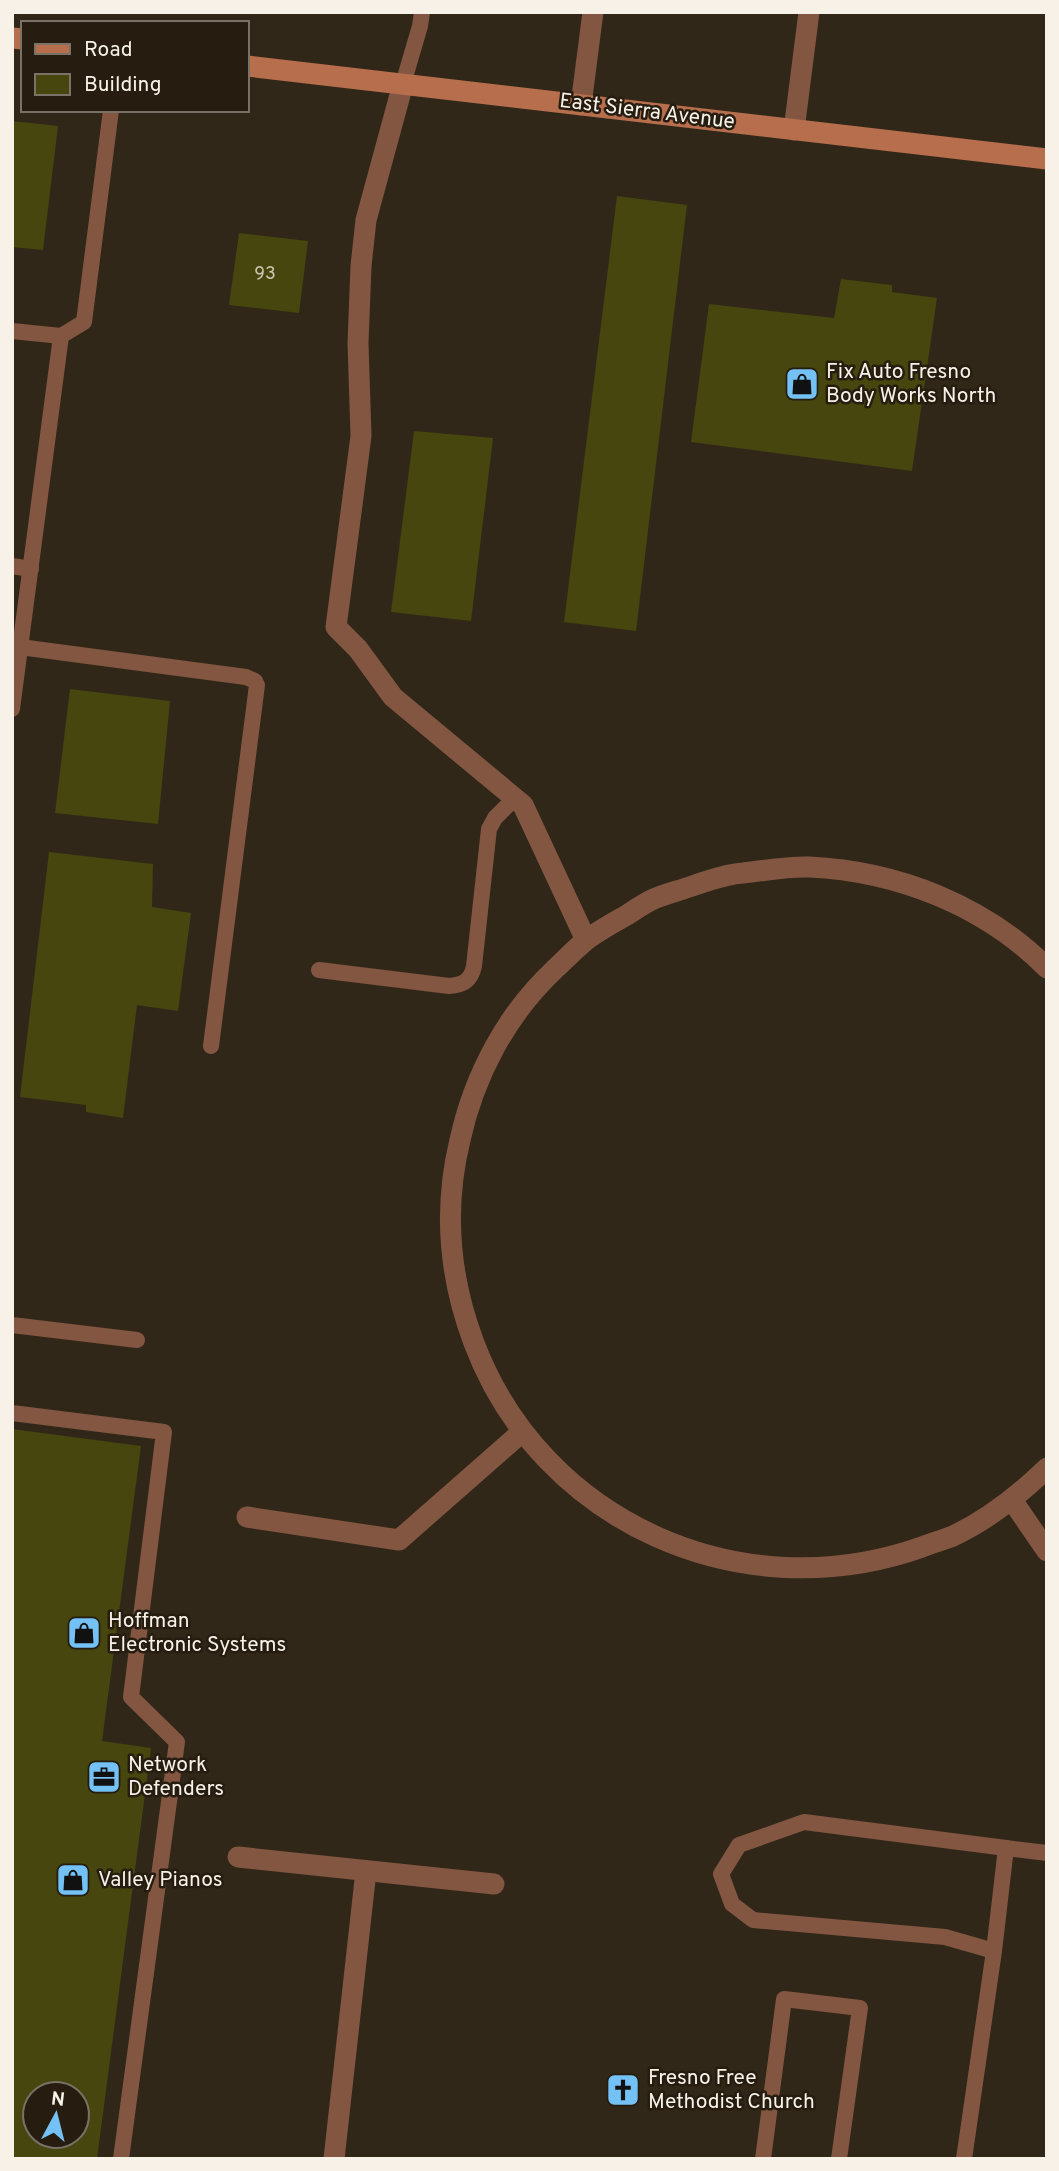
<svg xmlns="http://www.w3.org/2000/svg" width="1059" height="2171" font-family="Overpass,sans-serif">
  <rect width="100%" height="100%" fill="#302719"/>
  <g fill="#46460e" fill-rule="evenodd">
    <polygon points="12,121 58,126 43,250 12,247"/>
    <polygon points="617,196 687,205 636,631 564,622"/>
    <polygon points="239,233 308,241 299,313 229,305"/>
    <polygon points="841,279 892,285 892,292 937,298 912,471 691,442 709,304 834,318"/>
    <polygon points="414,431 493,438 471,621 391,612"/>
    <polygon points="70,689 170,701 158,824 55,813"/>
    <polygon points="49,852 153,864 152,907 191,913 178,1011 137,1005 123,1118 86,1112 86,1105 20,1097"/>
    <path d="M 12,1429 L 141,1446 L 102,1741 L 151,1748 L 97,2159 L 12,2158 ZM 35,2094 L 77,2094 L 77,2136 L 35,2136 Z"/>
  </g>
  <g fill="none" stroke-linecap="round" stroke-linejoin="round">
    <g stroke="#835641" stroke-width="16">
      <polyline points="403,84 420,26 422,12"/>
      <polyline points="12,331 61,336 84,322 111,110"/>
      <polyline points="12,566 31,569"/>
      <polyline points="20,647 246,677 255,681 257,685 211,1046"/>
      <polyline points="12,709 61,336"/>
      <path d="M 319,970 L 449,986 C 463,985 471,981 474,966 L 489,829 L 495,818 L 515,798"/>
      <polyline points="12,1325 137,1340"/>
      <polyline points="12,1413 164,1432 131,1697 177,1742 121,2159"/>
      <polyline points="994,1951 945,1937 753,1920 732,1904 721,1874 739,1845 804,1822 1006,1848"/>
      <polyline points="763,2159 784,1999 860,2008 839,2159"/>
      <polyline points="964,2159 994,1951 1006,1848 1047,1853"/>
    </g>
    <g stroke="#835641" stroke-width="21">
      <polyline points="403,84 366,220 361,266 358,343 361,436 336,627 358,649 393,697 523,805 586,940"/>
      <polyline points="581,105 593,12"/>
      <polyline points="794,130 809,12"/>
      <path d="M 1047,968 C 984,905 897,871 809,867 C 787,866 764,871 743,873 C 726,874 711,880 695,885 C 682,890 668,893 656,898 C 646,902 636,909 627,915 C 613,923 598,931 585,941 C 574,950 565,960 555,969 C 506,1015 474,1076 460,1140 C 443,1210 449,1277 474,1343 C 542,1523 742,1611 922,1547 C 932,1543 943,1540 953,1536 C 989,1519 1019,1495 1047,1468"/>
      <polyline points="1012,1500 1047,1551"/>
      <polyline points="247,1517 399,1540 522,1432"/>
      <polyline points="238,1857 494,1884"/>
      <polyline points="334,2159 366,1871"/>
    </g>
    <g stroke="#b66e4c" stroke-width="21">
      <polyline points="12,38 23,39"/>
      <polyline points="247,66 1047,159"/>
    </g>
  </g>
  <defs>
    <symbol id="shop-square" viewBox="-11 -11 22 22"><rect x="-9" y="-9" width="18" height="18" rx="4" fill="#73c1f5" stroke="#261d10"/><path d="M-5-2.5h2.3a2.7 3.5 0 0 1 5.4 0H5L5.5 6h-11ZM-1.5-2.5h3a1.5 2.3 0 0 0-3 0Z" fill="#111"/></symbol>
    <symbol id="office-square" viewBox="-11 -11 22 22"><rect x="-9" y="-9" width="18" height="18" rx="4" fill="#73c1f5" stroke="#261d10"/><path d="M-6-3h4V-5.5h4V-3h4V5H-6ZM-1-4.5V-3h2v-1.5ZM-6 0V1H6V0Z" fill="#111"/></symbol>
    <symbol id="church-square" viewBox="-11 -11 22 22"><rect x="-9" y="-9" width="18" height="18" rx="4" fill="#73c1f5" stroke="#261d10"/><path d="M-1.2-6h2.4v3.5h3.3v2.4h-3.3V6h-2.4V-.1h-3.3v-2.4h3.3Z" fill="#111"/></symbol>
  </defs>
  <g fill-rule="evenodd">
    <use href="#shop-square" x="783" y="365" width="38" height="38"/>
    <use href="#shop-square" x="65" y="1614" width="38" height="38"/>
    <use href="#office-square" x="85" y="1758" width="38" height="38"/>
    <use href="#shop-square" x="54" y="1861" width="38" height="38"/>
    <use href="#church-square" x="604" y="2071" width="38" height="38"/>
  </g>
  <g text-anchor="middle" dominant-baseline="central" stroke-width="5" stroke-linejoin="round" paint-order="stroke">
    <g font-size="18" fill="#cbc6b2">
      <text x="265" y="274">93</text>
    </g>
    <g font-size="21" fill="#f7f1e8" stroke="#261d10">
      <text transform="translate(647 112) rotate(7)">East Sierra Avenue</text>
    </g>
    <g font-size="21" fill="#f7f1e8" stroke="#261d10" text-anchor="start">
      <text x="826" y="372">Fix Auto Fresno<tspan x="826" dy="24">Body Works North</tspan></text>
      <text x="108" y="1621">Hoffman<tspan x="108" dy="24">Electronic Systems</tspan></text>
      <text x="128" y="1765">Network<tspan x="128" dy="24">Defenders</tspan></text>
      <text x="98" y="1880">Valley Pianos</text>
      <text x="648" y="2078">Fresno Free<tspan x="648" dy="24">Methodist Church</tspan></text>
    </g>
  </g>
  <rect width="1059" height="2171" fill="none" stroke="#f7f1e8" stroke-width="28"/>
  <rect x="21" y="21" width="228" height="91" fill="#261d10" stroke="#7a7266" stroke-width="2"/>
  <rect x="35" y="44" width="35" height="10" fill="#b66e4c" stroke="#7a7266" stroke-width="2"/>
  <text x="84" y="56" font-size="21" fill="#f7f1e8">Road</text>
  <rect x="35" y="74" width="35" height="21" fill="#46460e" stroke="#7a7266" stroke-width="2"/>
  <text x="84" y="91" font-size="21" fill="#f7f1e8">Building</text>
  <g transform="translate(56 2115) rotate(7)"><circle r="33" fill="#261d10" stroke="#7a7266" stroke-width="2"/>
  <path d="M0-5L12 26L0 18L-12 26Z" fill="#73c1f5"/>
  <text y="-10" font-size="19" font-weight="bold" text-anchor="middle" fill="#f7f1e8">N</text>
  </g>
</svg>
